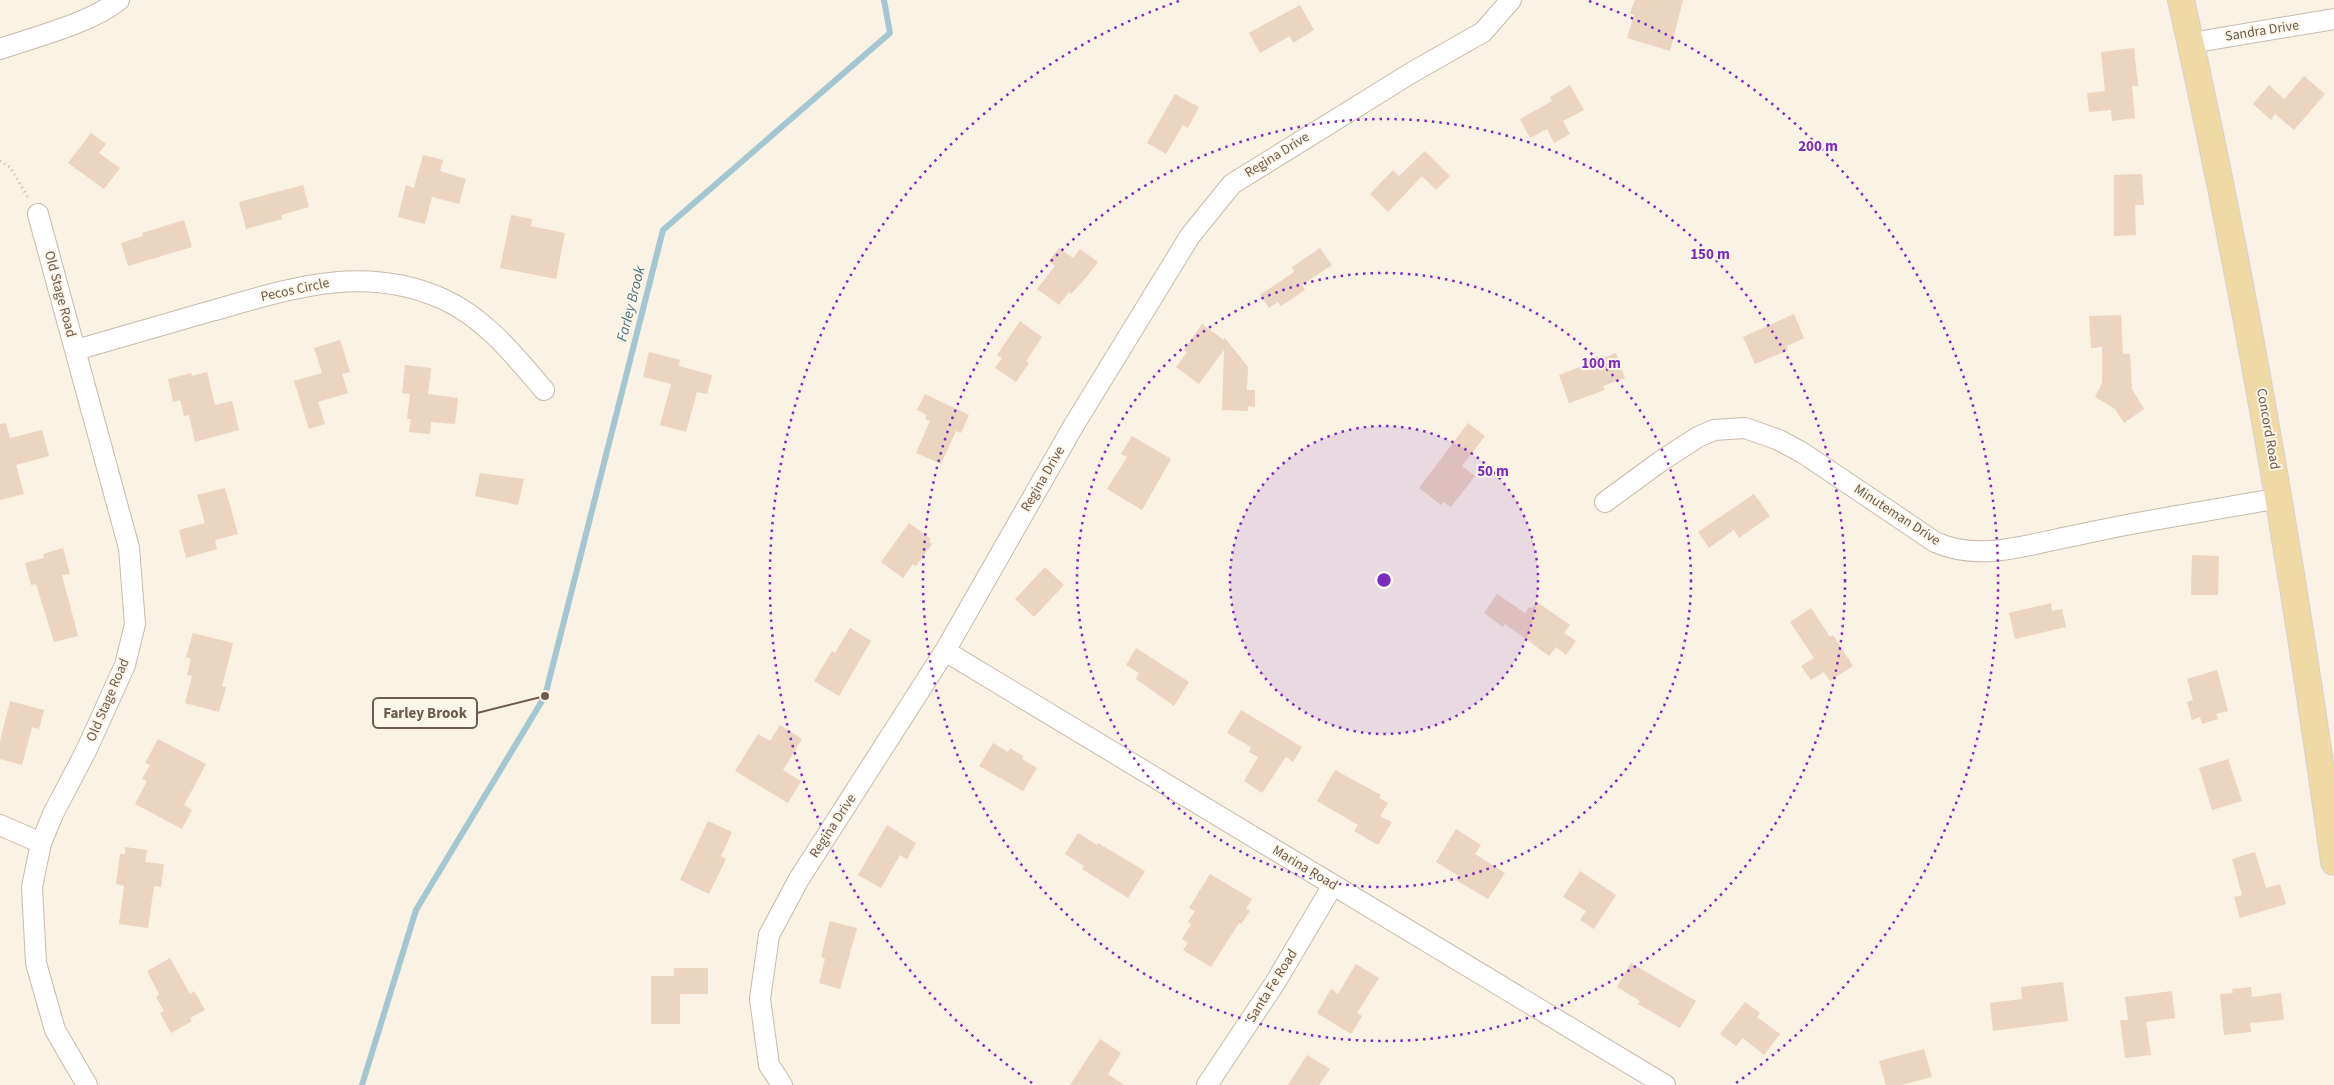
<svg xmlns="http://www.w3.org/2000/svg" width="2334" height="1085" font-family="'Source Sans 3',sans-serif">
  <rect width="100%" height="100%" fill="#f9f2e5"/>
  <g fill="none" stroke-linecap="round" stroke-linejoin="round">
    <polyline stroke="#a4c6d0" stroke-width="6" points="362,1085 416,910 545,696 663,230 890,33 884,0"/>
  </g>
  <g fill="#ebd4c0">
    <polygon points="1635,0 1683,0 1670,51 1627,38 1634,15 1630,13"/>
    <polygon points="1300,5 1314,30 1293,43 1290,36 1260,53 1249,33"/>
    <polygon points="2134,48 2138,86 2132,86 2135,118 2112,121 2111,110 2089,112 2087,93 2105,91 2101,52"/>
    <polygon points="2304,76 2325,94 2294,130 2275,114 2271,120 2253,104 2269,85 2284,99"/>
    <polygon points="1570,85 1584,110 1563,121 1570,134 1554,143 1547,129 1530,138 1520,119 1552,101 1550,97"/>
    <polygon points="1175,94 1199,107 1188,128 1183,125 1166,154 1147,143"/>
    <polygon points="91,133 106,144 99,153 120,168 104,189 68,163"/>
    <polygon points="1425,151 1450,176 1436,190 1422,176 1388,212 1370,194 1393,170 1399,176"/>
    <polygon points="423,155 443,160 440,171 466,179 459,204 432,197 425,224 398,217 406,185 414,188"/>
    <polygon points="2142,174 2144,205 2135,205 2136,235 2114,236 2114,175"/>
    <polygon points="303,185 309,207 281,215 282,219 246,229 239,202"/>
    <polygon points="511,215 532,219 531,226 565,233 556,279 500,268"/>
    <polygon points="184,220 192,247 128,266 121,243 143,236 142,233"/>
    <polygon points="1059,248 1073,258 1080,249 1098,262 1084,280 1071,294 1069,292 1059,305 1037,289 1055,266 1049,261"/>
    <polygon points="1320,248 1332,265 1302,285 1305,290 1281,306 1278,302 1269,308 1260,295 1294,272 1292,267"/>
    <polygon points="1794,314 1804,338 1787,346 1788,350 1755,364 1743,337"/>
    <polygon points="2121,315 2123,354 2130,354 2132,389 2144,409 2124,423 2115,409 2095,397 2102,383 2102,347 2091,348 2089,316"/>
    <polygon points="1020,321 1042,337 1026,361 1029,363 1016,382 995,368 1002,358 997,355"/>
    <polygon points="1202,324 1224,340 1224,337 1248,367 1247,390 1255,390 1255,407 1248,406 1248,411 1222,410 1224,350 1199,384 1176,367 1187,352 1184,350"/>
    <polygon points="340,340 350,372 342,374 348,393 318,402 325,424 309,429 294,381 322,373 314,348"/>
    <polygon points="649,352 680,360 679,366 712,375 707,394 697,392 686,432 660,425 671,384 643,377"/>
    <polygon points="1616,353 1625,378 1603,386 1605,390 1569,403 1559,375"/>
    <polygon points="405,365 431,368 428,394 458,398 455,424 431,422 430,434 409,432 411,419 407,419 410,394 402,393"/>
    <polygon points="207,372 215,405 232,401 239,430 195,442 189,415 184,416 180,400 173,402 168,379 191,373 192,376"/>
    <polygon points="925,394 969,415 961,433 956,431 941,464 916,453 930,421 925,419 927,415 917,410"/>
    <polygon points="6,423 10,438 42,430 49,456 16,465 24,494 0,500 0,424"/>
    <polygon points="1468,423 1485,436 1462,466 1475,476 1451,507 1444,502 1441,505 1419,488"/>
    <polygon points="1132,436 1171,459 1142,510 1107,489 1127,457 1121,454"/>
    <polygon points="480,473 524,479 518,505 475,496"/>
    <polygon points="225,488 238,534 215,540 217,549 186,558 179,530 205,523 197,495"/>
    <polygon points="1754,494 1770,516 1739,538 1734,530 1709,548 1698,532"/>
    <polygon points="909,523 931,539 929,541 932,544 916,566 913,564 903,578 881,562"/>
    <polygon points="63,548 70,574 62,575 78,636 54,642 36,584 31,585 25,563 44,558 43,554"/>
    <polygon points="2192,555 2219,556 2218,595 2191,595"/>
    <polygon points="1045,567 1064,585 1034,617 1015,599"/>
    <polygon points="1497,594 1525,613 1529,607 1532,608 1537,602 1570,625 1564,633 1576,641 1566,655 1556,647 1549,656 1505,624 1503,627 1484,613"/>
    <polygon points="2051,603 2052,611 2062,609 2066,627 2015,639 2009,613"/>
    <polygon points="1811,608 1830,637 1833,635 1853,666 1830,681 1824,672 1811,680 1801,666 1814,658 1790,622"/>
    <polygon points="850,628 871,641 839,696 814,681 832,651 835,653"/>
    <polygon points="193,633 233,643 222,686 226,687 219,712 185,703 192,676 187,675 191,659 186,657"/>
    <polygon points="1136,648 1189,682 1174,706 1136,679 1139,673 1126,665"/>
    <polygon points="2217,670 2228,711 2216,714 2218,719 2202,724 2200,717 2192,720 2187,702 2193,700 2187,679"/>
    <polygon points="10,701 44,710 39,729 32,727 22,765 0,759 0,741"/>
    <polygon points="1241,710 1302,747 1293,762 1286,757 1262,793 1244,781 1258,757 1249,752 1251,747 1227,733"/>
    <polygon points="780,725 802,739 783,770 801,781 788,803 735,771 758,734 770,741"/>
    <polygon points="158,739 206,764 184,805 192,810 182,829 135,804 147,781 142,779 150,765 145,763"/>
    <polygon points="993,743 1008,752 1010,748 1023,756 1022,759 1037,768 1023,791 979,766"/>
    <polygon points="2228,759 2242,801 2212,810 2199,768"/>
    <polygon points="1335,770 1381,795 1379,798 1388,803 1380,816 1392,822 1378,845 1354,831 1358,825 1317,801"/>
    <polygon points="708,821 732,832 721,856 726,859 709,894 680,880"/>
    <polygon points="887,825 916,843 907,859 900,855 881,888 858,875"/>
    <polygon points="1456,829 1481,845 1475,854 1505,873 1488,899 1456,880 1459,876 1436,862"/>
    <polygon points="1078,833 1097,845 1098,843 1145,871 1128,898 1082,869 1084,866 1065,854"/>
    <polygon points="125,847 147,850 145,862 164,864 161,887 154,886 148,928 119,924 124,886 116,884 120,854 125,854"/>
    <polygon points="2255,852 2266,888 2280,884 2286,904 2240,918 2234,897 2242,895 2232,859"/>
    <polygon points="1580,871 1616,895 1594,929 1580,920 1586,911 1563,897"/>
    <polygon points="1210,874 1252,899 1246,909 1250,911 1241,924 1239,923 1211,967 1183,950 1188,943 1182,939 1191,924 1188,922 1195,911 1189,908"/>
    <polygon points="830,921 857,928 840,989 819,983 825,959 821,957"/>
    <polygon points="170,958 190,994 194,991 205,1010 190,1018 192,1021 171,1033 160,1013 164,1011 156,997 159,994 147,971"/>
    <polygon points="1631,963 1696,1001 1680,1028 1638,1004 1640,1001 1617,987"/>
    <polygon points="1356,964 1379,978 1357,1013 1362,1016 1351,1034 1317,1013 1331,989 1338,994"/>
    <polygon points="674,968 708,968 708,994 680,994 680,1024 651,1024 651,976 674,976"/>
    <polygon points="2063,982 2068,1021 1993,1031 1990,1003 2022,999 2021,987"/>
    <polygon points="2251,987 2252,997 2281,993 2284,1020 2250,1023 2251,1032 2224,1035 2220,994 2233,993 2232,989"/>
    <polygon points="2172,991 2175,1018 2146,1022 2151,1055 2125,1058 2120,1020 2128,1020 2125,997"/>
    <polygon points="1745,1002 1760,1013 1757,1017 1780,1034 1764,1055 1743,1038 1736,1046 1720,1034"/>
    <polygon points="1100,1039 1121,1053 1108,1074 1124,1085 1070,1085"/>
    <polygon points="1924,1049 1932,1077 1901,1085 1886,1085 1879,1061"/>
    <polygon points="1307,1055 1330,1069 1319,1085 1288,1085"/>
  </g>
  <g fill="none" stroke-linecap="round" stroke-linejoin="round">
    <defs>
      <g id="minor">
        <polyline points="2191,43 2334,19"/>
        <path d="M 0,49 C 35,37 91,23 119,0"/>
        <polyline points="38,214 129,548 135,624 125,665 86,751 53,814 41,843 32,887 36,963 55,1030 87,1085"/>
        <path d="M 76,350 C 121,337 166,324 211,311 C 290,289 363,263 443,299 C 485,318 515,356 544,390"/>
        <path d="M 1605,502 L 1661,461 L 1698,437 L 1714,430 L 1745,428 L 1779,440 L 1803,453 L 1935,542 C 1975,560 2017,548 2058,539 C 2088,533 2118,526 2148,521 C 2192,513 2236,506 2280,498"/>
        <polyline points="945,651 1665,1085"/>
        <polyline points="0,825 41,843"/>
        <polyline points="782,1085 769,1065 760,999 769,935 799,879 945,651 1074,425 1190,236 1232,184 1411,73 1483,32 1511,0"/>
        <polyline points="1207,1085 1275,983 1333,885"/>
      </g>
      <path id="major" d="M 2181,0 C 2245,285 2294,572 2334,862"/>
    </defs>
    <use href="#minor" stroke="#c8bbac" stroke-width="22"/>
    <use href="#major" stroke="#d6d1cd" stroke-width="28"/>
    <polyline stroke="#cfb7a3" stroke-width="3" stroke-dasharray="1 4" stroke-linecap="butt" points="0,161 10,167 29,199"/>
    <use href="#minor" stroke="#fff" stroke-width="20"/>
    <use href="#major" stroke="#efd9a5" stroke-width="26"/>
  </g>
  <circle cx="1384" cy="580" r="154" fill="#7b2cbf" fill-opacity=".12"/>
  <g fill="none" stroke="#7b2cbf" stroke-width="2.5" stroke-dasharray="2.5 5">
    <circle cx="1384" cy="580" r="154"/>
    <circle cx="1384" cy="580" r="307"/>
    <circle cx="1384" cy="580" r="461"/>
    <path d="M1032 1083A614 614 0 0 1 1179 1M1589 1A614 614 0 0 1 1736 1083"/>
  </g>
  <g text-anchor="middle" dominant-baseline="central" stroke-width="4" stroke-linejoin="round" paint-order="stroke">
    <g font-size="14" fill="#6e5b4d" stroke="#fcf6ea">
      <text transform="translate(2262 31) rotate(-9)">Sandra Drive</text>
      <text transform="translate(1277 155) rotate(-32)">Regina Drive</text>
      <text transform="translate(295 290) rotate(-12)">Pecos Circle</text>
      <text transform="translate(60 294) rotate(75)">Old Stage Road</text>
      <text transform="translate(2268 429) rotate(80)">Concord Road</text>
      <text transform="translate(1043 479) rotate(-60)">Regina Drive</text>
      <text transform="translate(1897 515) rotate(33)">Minuteman Drive</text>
      <text transform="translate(108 700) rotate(-67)">Old Stage Road</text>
      <text transform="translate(833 826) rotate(-57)">Regina Drive</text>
      <text transform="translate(1305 868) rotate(31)">Marina Road</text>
      <text transform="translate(1272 986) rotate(-58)">Santa Fe Road</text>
    </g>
    <g font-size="15" font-style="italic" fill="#4b737f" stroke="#fcf6ea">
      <text transform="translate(631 304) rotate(-76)">Farley Brook</text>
    </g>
  </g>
  <circle cx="1384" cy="580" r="8" fill="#7b2cbf" stroke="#fcf6ea" stroke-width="2.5"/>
  <g font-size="15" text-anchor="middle" font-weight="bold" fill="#7b2cbf" stroke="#fcf6ea" stroke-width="4" stroke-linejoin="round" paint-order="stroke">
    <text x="1818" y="151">200 m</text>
    <text x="1710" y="259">150 m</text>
    <text x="1601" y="368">100 m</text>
    <text x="1493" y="476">50 m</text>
  </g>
  <path fill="none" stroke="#6e5b4d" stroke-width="2" d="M545 696L477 713"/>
  <circle fill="#6e5b4d" stroke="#fcf6ea" stroke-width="2" cx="545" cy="696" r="5"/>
  <rect fill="#fcf6ea" stroke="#6e5b4d" stroke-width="2" x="373" y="698" width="104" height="30" rx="5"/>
  <g font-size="15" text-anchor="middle" font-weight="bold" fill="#6e5b4d">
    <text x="425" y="718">Farley Brook</text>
  </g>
</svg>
